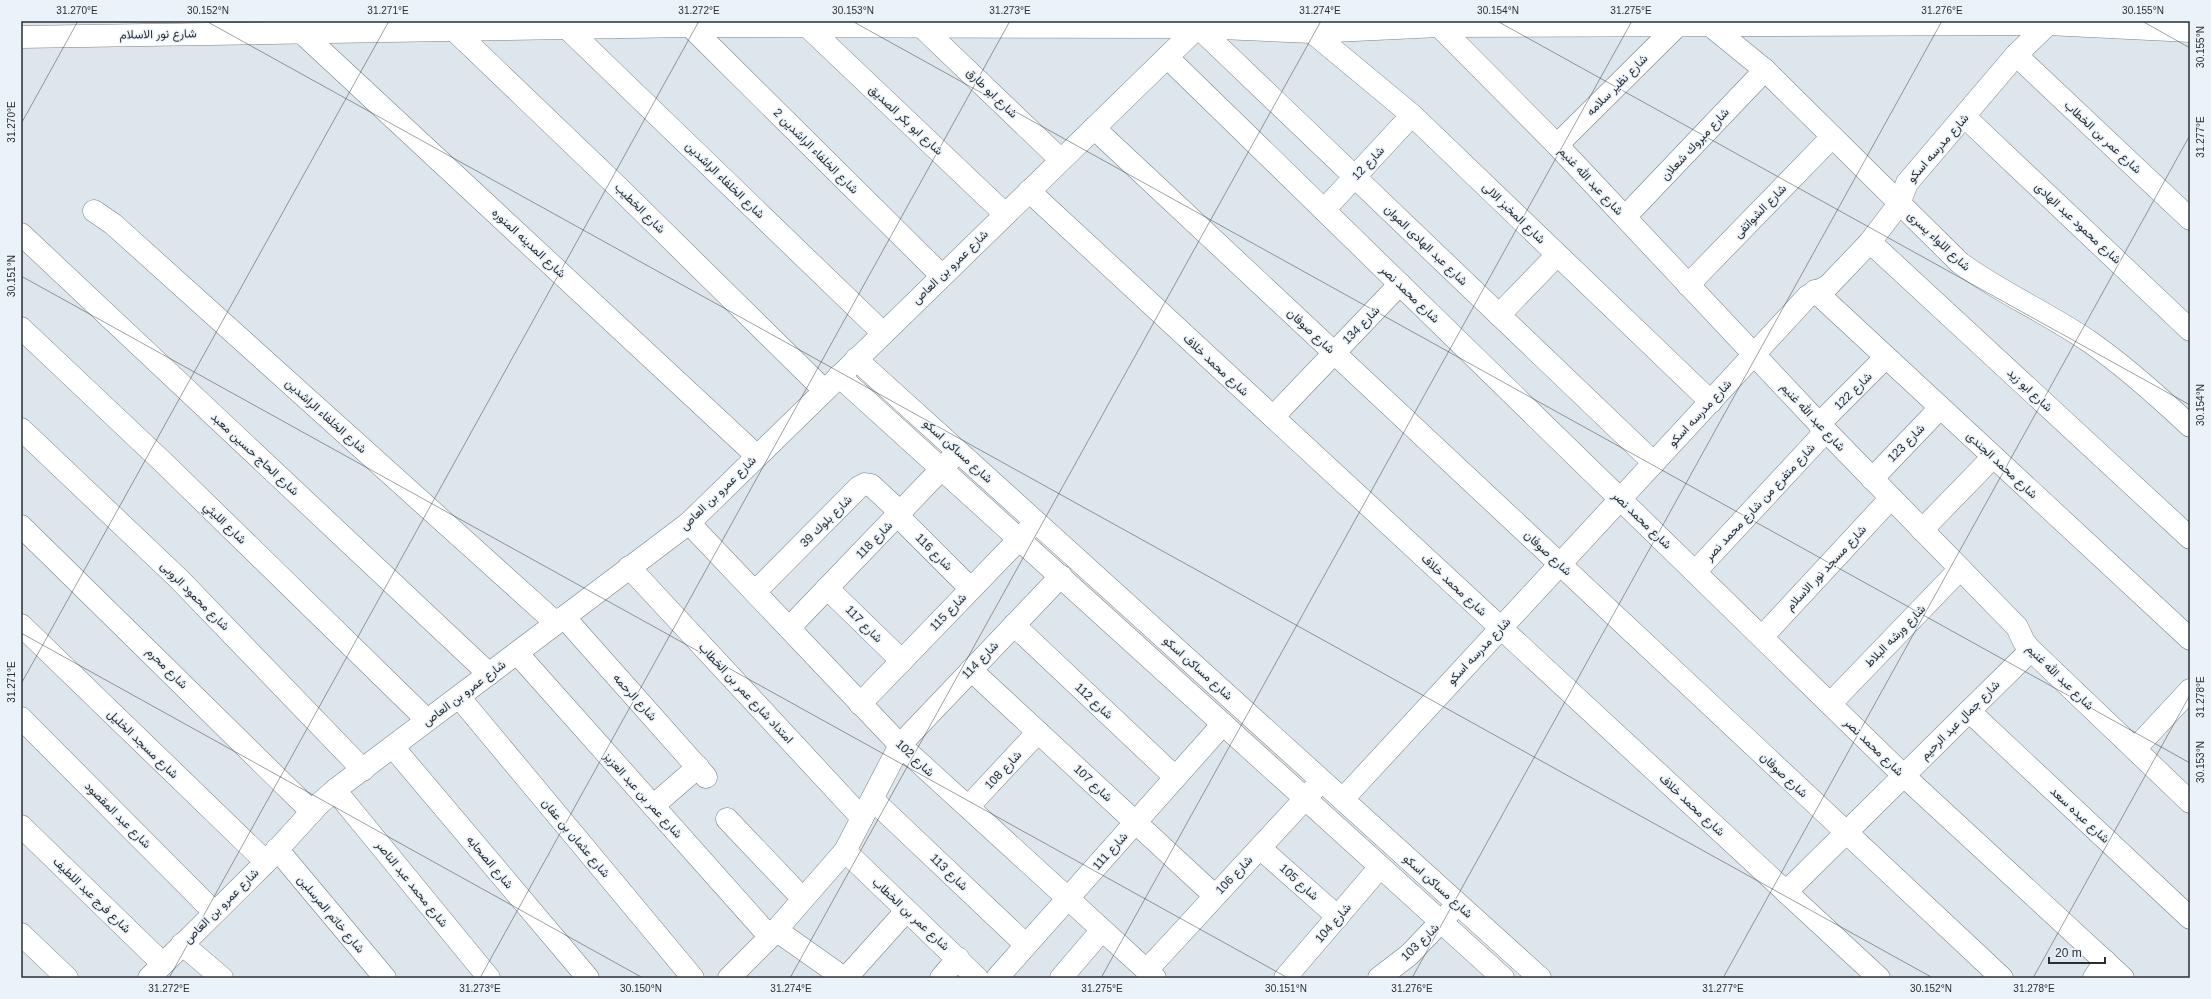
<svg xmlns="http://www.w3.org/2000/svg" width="2211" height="999" font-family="Helvetica,Vazirmatn,sans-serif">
  <rect width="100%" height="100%" fill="#dde5ed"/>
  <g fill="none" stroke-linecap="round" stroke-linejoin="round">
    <defs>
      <g id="minor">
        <polyline points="690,26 942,276"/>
        <polyline points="807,26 1005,214"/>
        <polyline points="1439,26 1557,145 1826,431 2017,627 2024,642 2031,650 2190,802"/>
        <path d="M 1711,26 L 1765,70 L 1960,263 C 2001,293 2048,313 2090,342 C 2126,367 2158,396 2190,426"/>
        <polyline points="922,27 1061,160"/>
        <polyline points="1198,27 1654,463"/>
        <polyline points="567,28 883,333"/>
        <polyline points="453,29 619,188 824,390"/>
        <polyline points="300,31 757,456"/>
        <polyline points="1312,32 1412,115 1711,402"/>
        <polyline points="21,37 690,26 1198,27 1312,32 1439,26 2048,24 2190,31"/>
        <polyline points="2016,55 2190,219"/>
        <polyline points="1167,57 1904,776 2123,978"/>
        <polyline points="1965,117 2190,330"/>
        <polyline points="1094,128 2002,978"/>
        <polyline points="1557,145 1677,26"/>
        <polyline points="1029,191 1879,978"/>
        <polyline points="1324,210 1412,115"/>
        <polyline points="94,211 113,224 556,623"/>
        <polyline points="1625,217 1765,70"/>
        <polyline points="21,234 489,674"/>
        <polyline points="1870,242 2190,538"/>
        <polyline points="1688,285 1832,137"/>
        <polyline points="1815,291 2190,639"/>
        <polyline points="1499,315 1557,255"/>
        <polyline points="21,328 166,465 427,720"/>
        <polyline points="856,359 1540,978"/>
        <polyline points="839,376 1503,978"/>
        <polyline points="1273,417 1400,284"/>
        <polyline points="1819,424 1886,357"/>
        <polyline points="21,429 179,579 363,770"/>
        <polyline points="1872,479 1940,408"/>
        <polyline points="897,515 971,589"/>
        <polyline points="689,523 900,745 1155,978"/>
        <polyline points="21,526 312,812"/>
        <polyline points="1922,530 1993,457"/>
        <polyline points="629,567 862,818"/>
        <polyline points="1695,572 1826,431"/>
        <polyline points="827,588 902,661"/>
        <polyline points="755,592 859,487 865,484 871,485 900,512"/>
        <polyline points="564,617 706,777"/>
        <polyline points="21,625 266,862"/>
        <polyline points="1014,625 1175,777"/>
        <polyline points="789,628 951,459"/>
        <polyline points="1762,637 1891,498"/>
        <polyline points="517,653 770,937"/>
        <polyline points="971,670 1215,896"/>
        <polyline points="459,697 693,978"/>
        <polyline points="860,704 1029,529"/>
        <polyline points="1830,704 1960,569"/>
        <polyline points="1969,711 2190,918"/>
        <polyline points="21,718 214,912"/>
        <polyline points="393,747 588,978"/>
        <polyline points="2135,749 2190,690"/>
        <polyline points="335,790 489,978"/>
        <polyline points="872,799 1026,945"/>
        <polyline points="1343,799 1808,296 1828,286 1870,242 1899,204 1907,183 2016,55 2048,24"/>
        <polyline points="653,806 698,767"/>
        <polyline points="968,807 1038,732"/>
        <polyline points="727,819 803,899"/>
        <polyline points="21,826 163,964"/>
        <polyline points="1260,848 1338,917"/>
        <polyline points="277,849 385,978"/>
        <polyline points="845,851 977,978"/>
        <polyline points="1786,892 2031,650"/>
        <polyline points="776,930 844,978"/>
        <polyline points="21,934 67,978"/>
        <polyline points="182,944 222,978"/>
        <polyline points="1147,970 1314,789"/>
        <polyline points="149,978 266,862 318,805 335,790 689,523 1203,22"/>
        <polyline points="729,978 770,937 845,851 900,745 1061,576"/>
        <polyline points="846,978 906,911"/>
        <polyline points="941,978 958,958"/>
        <polyline points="997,978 1223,724"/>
        <polyline points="1061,978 1102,930"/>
        <polyline points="1285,978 1380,867"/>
        <polyline points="1379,978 1409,955 1451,911"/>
        <polyline points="2094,978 2105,961"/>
      </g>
    </defs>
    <use href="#minor" stroke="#7a8289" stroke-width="23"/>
    <use href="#minor" stroke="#fff" stroke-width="22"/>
  </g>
  <path fill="none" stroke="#2b2e31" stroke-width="1" stroke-opacity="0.45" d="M 206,21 L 1933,978M 852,21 L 2190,763M 1497,21 L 2190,405M 2142,21 L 2190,48M 21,124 L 78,21M 21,276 L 1288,978M 21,633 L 643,978M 21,684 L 389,21M 169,978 L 699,21M 480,978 L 1010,21M 790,978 L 1321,21M 1101,978 L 1632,21M 1412,978 L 1942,21M 1723,978 L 2190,135M 2033,978 L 2190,695"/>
  <g text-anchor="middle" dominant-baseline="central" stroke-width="3" stroke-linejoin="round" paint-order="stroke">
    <g font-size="12" fill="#2b2e31" stroke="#eaf2fa">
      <text transform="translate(158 34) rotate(-1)">شارع نور الاسلام</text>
      <text transform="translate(1617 85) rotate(-45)">شارع نظير سلامه</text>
      <text transform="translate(992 93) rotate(44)">شارع ابو طارق</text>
      <text transform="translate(906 120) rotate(43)">شارع ابو بكر الصديق</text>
      <text transform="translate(2103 137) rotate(43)">شارع عمر بن الخطاب</text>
      <text transform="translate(1695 144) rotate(-47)">شارع مبروك شعلان</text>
      <text transform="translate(1938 148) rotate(-49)">شارع مدرسه اسكو</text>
      <text transform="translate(816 151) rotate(45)">شارع الخلفاء الراشدين 2</text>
      <text transform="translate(1368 163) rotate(-47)">شارع 12</text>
      <text transform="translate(725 180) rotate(44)">شارع الخلفاء الراشدين</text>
      <text transform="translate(1591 181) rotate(47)">شارع عبد الله غنيم</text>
      <text transform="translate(640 208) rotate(45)">شارع الخطيب</text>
      <text transform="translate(1760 211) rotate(-46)">شارع الشواتفى</text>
      <text transform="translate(1514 213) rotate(44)">شارع المخبز الالى</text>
      <text transform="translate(2078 223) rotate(43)">شارع محمود عبد الهادى</text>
      <text transform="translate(1939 241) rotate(43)">شارع اللواء يسرى</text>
      <text transform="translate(529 243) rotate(43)">شارع المدينه المنوره</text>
      <text transform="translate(1426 245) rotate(44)">شارع عبد الهادى الموان</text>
      <text transform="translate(950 267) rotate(-44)">شارع عمرو بن العاص</text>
      <text transform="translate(1410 294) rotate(44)">شارع محمد نصر</text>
      <text transform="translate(1361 325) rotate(-46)">شارع 134</text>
      <text transform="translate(1311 331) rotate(43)">شارع صوفان</text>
      <text transform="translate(1216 365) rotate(43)">شارع محمد خلاف</text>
      <text transform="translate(2030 390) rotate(43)">شارع ابو زيد</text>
      <text transform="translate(1853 391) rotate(-45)">شارع 122</text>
      <text transform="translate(1700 413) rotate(-47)">شارع مدرسه اسكو</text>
      <text transform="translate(326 416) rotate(42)">شارع الخلفاء الراشدين</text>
      <text transform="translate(1813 417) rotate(47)">شارع عبد الله غنيم</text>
      <text transform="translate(1906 443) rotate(-46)">شارع 123</text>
      <text transform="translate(958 451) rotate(42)">شارع مساكن اسكو</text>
      <text transform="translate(255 454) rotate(43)">شارع الحاج حسين معبد</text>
      <text transform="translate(2002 465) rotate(43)">شارع محمد الجندى</text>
      <text transform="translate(718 493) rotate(-44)">شارع عمرو بن العاص</text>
      <text transform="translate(1760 502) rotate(-47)">شارع متفرع من شارع محمد نصر</text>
      <text transform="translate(1642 520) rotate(44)">شارع محمد نصر</text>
      <text transform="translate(826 521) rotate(-45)">شارع بلوك 39</text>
      <text transform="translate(225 523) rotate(44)">شارع الليثي</text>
      <text transform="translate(874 540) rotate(-46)">شارع 118</text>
      <text transform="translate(934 552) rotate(45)">شارع 116</text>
      <text transform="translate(1548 553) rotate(43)">شارع صوفان</text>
      <text transform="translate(1826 568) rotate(-47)">شارع مسجد نور الاسلام</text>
      <text transform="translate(1454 585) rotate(43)">شارع محمد خلاف</text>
      <text transform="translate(195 596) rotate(45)">شارع محمود الروبى</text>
      <text transform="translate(948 612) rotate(-46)">شارع 115</text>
      <text transform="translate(864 624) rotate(45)">شارع 117</text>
      <text transform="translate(1895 636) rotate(-46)">شارع ورشه البلاط</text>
      <text transform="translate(1479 651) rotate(-47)">شارع مدرسه اسكو</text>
      <text transform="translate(980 660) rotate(-46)">شارع 114</text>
      <text transform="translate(167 668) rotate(45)">شارع محرم</text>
      <text transform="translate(1198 668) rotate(42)">شارع مساكن اسكو</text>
      <text transform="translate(2060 677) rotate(44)">شارع عبد الله غنيم</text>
      <text transform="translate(464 693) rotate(-37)">شارع عمرو بن العاص</text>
      <text transform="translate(746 693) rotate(47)">امتداد شارع عمر بن الخطاب</text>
      <text transform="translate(635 697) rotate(48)">شارع الرحمه</text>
      <text transform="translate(1094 701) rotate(43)">شارع 112</text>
      <text transform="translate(1960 720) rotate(-45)">شارع جمال عبد الرحيم</text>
      <text transform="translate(143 744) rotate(44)">شارع مسجد الخليل</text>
      <text transform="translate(1874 747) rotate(44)">شارع محمد نصر</text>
      <text transform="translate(915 758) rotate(43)">شارع 102</text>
      <text transform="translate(1003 770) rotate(-47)">شارع 108</text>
      <text transform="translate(1784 775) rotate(43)">شارع صوفان</text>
      <text transform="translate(1093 783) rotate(43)">شارع 107</text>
      <text transform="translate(643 795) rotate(48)">شارع عمر بن عبد العزيز</text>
      <text transform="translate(1692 805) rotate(43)">شارع محمد خلاف</text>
      <text transform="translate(118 815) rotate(45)">شارع عبد المقصود</text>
      <text transform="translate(2080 815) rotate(43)">شارع عبده سعد</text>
      <text transform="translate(576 838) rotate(50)">شارع عثمان بن عفان</text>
      <text transform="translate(1110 851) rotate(-48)">شارع 111</text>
      <text transform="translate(490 862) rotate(50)">شارع الصحابه</text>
      <text transform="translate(949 872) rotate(44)">شارع 113</text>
      <text transform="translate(1234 875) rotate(-47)">شارع 106</text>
      <text transform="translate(1299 882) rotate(42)">شارع 105</text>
      <text transform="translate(412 884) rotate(51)">شارع محمد عبد الناصر</text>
      <text transform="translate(1438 886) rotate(42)">شارع مساكن اسكو</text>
      <text transform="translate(92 895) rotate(44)">شارع فرج عبد اللطيف</text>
      <text transform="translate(221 906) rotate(-45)">شارع عمرو بن العاص</text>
      <text transform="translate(331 914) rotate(50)">شارع خاتم المرسلين</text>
      <text transform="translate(911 914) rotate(43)">شارع عمر بن الخطاب</text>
      <text transform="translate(1333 923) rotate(-49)">شارع 104</text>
      <text transform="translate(1420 942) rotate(-44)">شارع 103</text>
    </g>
  </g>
  <rect width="2211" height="999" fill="none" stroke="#eaf2fa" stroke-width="44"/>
  <path d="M2049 957v6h56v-6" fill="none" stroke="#2b2e31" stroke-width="2"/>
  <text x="2055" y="957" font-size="12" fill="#2b2e31" stroke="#eaf2fa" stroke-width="3" paint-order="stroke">20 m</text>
  <rect x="22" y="22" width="2167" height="955" fill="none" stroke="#2b2e31" stroke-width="1.5"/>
  <g font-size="10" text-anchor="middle" fill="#2b2e31">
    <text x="77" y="14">31.270°E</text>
    <text x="208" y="14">30.152°N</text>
    <text x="388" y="14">31.271°E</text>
    <text x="699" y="14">31.272°E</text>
    <text x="853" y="14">30.153°N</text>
    <text x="1010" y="14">31.273°E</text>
    <text x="1320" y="14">31.274°E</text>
    <text x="1498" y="14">30.154°N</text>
    <text x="1631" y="14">31.275°E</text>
    <text x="1942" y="14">31.276°E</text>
    <text x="2143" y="14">30.155°N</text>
    <text transform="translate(2200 47) rotate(-90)" y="4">30.155°N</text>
    <text transform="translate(11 122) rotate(-90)" y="4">31.270°E</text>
    <text transform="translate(2200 137) rotate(-90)" y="4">31.277°E</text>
    <text transform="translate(11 276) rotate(-90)" y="4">30.151°N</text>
    <text transform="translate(2200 405) rotate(-90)" y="4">30.154°N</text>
    <text transform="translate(11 682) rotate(-90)" y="4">31.271°E</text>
    <text transform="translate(2200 697) rotate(-90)" y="4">31.278°E</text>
    <text transform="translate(2200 762) rotate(-90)" y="4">30.153°N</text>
    <text x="169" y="992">31.272°E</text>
    <text x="480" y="992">31.273°E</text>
    <text x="641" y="992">30.150°N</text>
    <text x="791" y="992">31.274°E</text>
    <text x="1102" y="992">31.275°E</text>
    <text x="1286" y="992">30.151°N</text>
    <text x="1412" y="992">31.276°E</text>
    <text x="1723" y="992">31.277°E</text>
    <text x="1931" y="992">30.152°N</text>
    <text x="2034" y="992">31.278°E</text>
  </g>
</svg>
